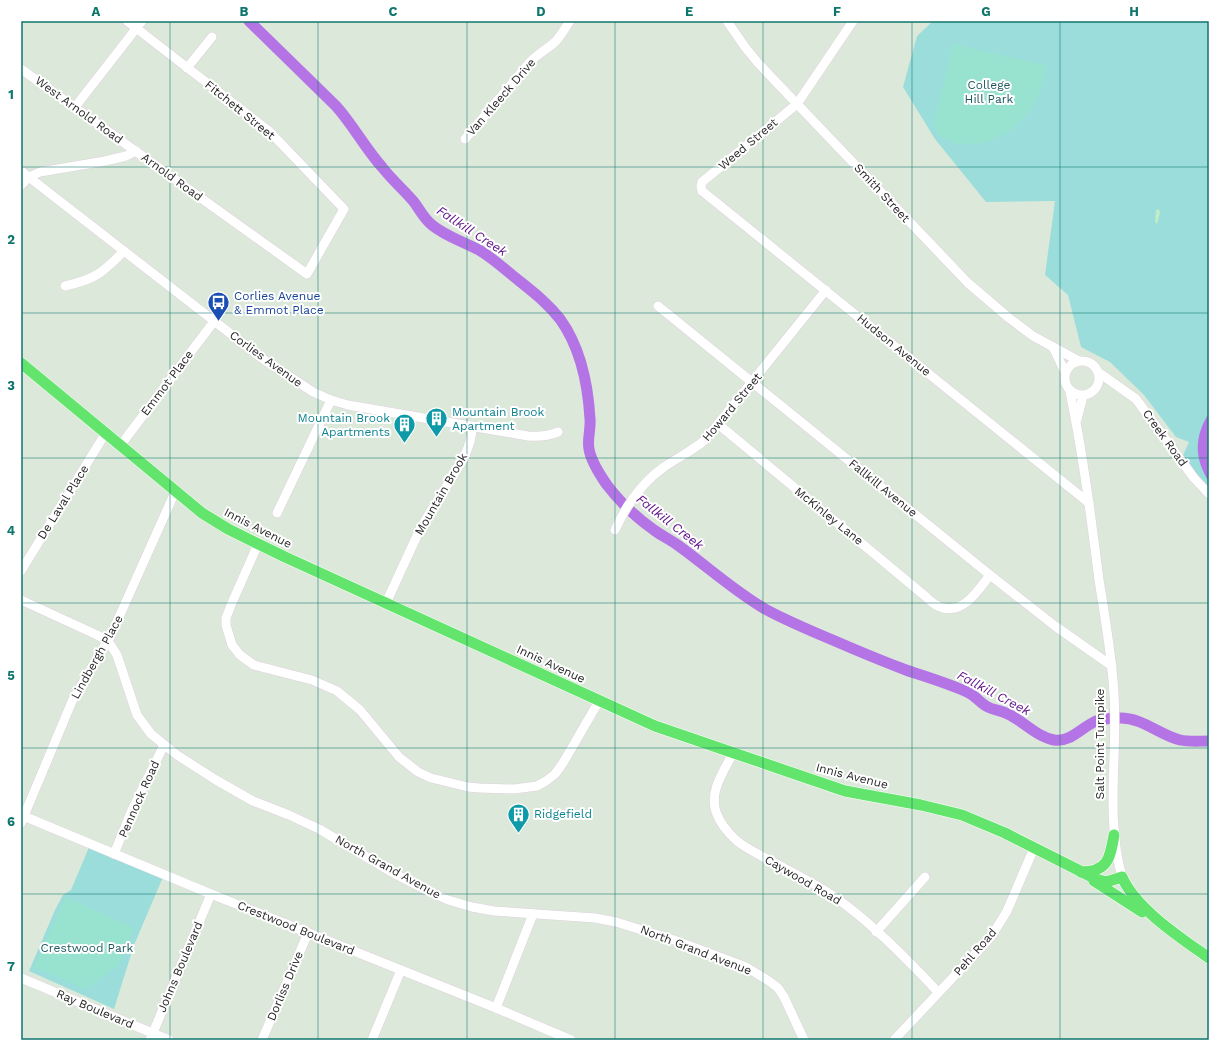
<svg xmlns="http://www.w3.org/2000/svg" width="1230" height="1061" font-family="'Work Sans',sans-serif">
  <rect width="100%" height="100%" fill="#dce9da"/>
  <g fill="#9adddb">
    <polygon points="933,21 1209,21 1209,493 1181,460 1189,442 1176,437 1144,395 1110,362 1081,347 1068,295 1045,275 1055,201 986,202 935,139 903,87 917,36"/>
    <polygon points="90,845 163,877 134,945 114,1009 29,971 55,910 63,895 71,890"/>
  </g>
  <polygon fill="#bfedc6" points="1159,209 1160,213 1157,224 1155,222 1156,210"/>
  <g fill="#97e3cf">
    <polygon points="953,44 1047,66 1040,92 1029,112 1011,130 988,142 961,145 939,136 934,123"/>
    <polygon points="66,897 134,928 118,966 85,989 34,967"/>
  </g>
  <path fill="#b574e5" d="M 1209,413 L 1209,482 C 1194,458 1194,437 1209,413 Z"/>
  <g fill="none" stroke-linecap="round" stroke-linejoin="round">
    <path stroke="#b574e5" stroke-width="11" d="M 249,21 L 336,106 C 353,125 365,148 382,167 C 392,180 404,190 414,202 C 420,210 424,219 432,225 C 445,236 464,242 479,250 C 491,257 501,266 512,275 C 529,289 546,301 560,319 C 581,348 588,384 590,419 C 591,429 587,439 589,449 C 591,461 600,475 607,485 C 620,502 637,518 654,530 C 662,536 671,540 679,546 C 708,567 734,591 765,609 C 787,621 811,631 835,641 C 858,651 882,661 906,670 C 926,677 947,683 967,692 C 975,695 979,702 986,706 C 992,710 1000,710 1008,714 C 1023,721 1037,737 1054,740 C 1070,743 1082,727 1096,721 C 1103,719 1111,718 1119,718 C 1142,717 1159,735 1180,740 C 1189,742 1199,741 1209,741"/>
    <defs>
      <g id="minor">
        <polyline points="727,21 745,47 758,63 968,283 1009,318 1033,336 1079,361"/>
        <polyline points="853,21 797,104 702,182 701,186 702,191 1089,503"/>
        <polyline points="187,68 212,37"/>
        <polyline points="21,69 307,274 344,209 269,131 127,21"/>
        <polyline points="75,107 142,21"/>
        <path d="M 465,139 L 530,62 C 538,54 547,49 555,42 C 561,36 565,28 570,21"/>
        <path d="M 21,171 L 263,359 L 313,392 L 331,400 L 348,405 L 528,436 C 539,437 548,436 558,432"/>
        <polyline points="21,185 29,177 40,172 105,161 126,156 136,151"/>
        <path d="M 65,286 C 96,279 102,273 124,251"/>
        <polyline points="658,306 990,575 1055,626 1112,666"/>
        <polyline points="1053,347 1065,372"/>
        <circle cx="1082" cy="378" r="17"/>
        <polyline points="1098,372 1136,399 1194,478 1209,494"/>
        <path d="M 1070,392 C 1083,454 1091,517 1099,580 C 1105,618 1112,656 1114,694 C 1118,756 1105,817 1122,877"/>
        <polyline points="1077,419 1083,396"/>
        <path d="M 718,424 L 925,596 C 929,600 935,605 940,607 C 963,616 978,590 990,575"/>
        <polyline points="120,446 215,320"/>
        <polyline points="277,513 331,400"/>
        <path d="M 615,530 C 626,506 641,483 664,467 C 677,458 692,451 705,440 L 826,290"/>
        <polyline points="258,544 231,605 226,618 226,625 232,645 240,655 254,665 312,680 337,691 360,710 399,757 418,772 431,778 468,787 479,788 514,789 537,786 546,781 555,774 563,763 599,701"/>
        <polyline points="21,571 105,434"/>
        <polyline points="21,600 97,635 108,641 117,655 137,715 151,734 177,755 216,780 253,801 289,815 319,829 397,875 428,891 448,900 472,907 494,911 595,918 616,922 674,940 746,967 769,981 778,988 784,997 804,1040"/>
        <polyline points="386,603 421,527 464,458 470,442 473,426"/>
        <path d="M 733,753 C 724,771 709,791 716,812 C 720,823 728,833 737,841 C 747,849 760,855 771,861 C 797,875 824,888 847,906 C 880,931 910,962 938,992"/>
        <polyline points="21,815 211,894 496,1008 571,1040"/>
        <polyline points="21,823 73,699 111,635 175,492"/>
        <polyline points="114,854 132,810 164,745"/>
        <polyline points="876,932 925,877"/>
        <polyline points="21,978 169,1040"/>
        <polyline points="496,1008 533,914"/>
        <polyline points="150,1040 211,894"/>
        <polyline points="262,1040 308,933"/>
        <polyline points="372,1040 401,970"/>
        <polyline points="894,1040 991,937 1007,911 1034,848"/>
      </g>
      <g id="major">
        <path d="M 21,363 L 202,513 L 228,529 L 285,557 L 655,726 L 845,791 L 921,805 L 962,815 L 1005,833 L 1096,879 L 1106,882 L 1122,877 C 1136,909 1181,938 1209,958"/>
        <path d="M 1081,872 C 1108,872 1110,858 1114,835"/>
        <polyline points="1094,881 1142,912"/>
      </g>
    </defs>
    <use href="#minor" stroke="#e0d0de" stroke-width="10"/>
    <use href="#major" stroke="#fff" stroke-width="12"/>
    <use href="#minor" stroke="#fff" stroke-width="9"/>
    <use href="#major" stroke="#63e56d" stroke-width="11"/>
  </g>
  <path fill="none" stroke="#0f766e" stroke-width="1" stroke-opacity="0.55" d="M 170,21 L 170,1040M 318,21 L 318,1040M 467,21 L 467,1040M 615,21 L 615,1040M 763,21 L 763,1040M 912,21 L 912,1040M 1060,21 L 1060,1040M 21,167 L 1209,167M 21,313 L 1209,313M 21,458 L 1209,458M 21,603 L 1209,603M 21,748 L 1209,748M 21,894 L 1209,894"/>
  <defs>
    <symbol id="bus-pin" viewBox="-11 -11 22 30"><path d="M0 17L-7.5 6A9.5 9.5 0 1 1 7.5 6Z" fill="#1a4fb4" stroke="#fff"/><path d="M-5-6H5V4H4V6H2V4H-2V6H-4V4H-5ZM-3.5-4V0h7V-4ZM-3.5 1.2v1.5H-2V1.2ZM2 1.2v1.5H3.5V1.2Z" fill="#fff"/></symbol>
    <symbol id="building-pin" viewBox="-11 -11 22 30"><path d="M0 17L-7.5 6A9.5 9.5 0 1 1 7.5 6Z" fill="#0f9aa8" stroke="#fff"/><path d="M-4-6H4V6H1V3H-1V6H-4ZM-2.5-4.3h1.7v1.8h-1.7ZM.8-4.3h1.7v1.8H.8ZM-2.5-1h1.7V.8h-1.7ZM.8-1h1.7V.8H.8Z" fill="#fff"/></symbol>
  </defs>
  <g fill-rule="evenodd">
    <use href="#bus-pin" x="206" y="290" width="25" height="34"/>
    <use href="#building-pin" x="424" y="406" width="25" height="34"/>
    <use href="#building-pin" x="392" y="412" width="25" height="34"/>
    <use href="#building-pin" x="506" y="802" width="25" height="34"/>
  </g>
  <g text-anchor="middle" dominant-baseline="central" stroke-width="4" stroke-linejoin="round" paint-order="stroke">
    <g font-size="12" fill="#1e585f" stroke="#fff">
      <text x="989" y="85">College<tspan x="989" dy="14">Hill Park</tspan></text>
      <text x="87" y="948">Crestwood Park</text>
    </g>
    <g font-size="12" fill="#282828" stroke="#fff">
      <text transform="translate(501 97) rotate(-49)">Van Kleeck Drive</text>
      <text transform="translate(79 110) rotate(36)">West Arnold Road</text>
      <text transform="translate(240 110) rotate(39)">Fitchett Street</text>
      <text transform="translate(748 144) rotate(-40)">Weed Street</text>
      <text transform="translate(172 177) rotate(36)">Arnold Road</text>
      <text transform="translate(882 193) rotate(47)">Smith Street</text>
      <text transform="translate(894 345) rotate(39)">Hudson Avenue</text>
      <text transform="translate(266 359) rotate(36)">Corlies Avenue</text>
      <text transform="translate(167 383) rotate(-53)">Emmot Place</text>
      <text transform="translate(732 407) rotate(-50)">Howard Street</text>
      <text transform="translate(1165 438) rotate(54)">Creek Road</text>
      <text transform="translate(883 488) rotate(39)">Fallkill Avenue</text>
      <text transform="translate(441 494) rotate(-60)">Mountain Brook</text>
      <text transform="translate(63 502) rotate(-58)">De Laval Place</text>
      <text transform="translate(829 516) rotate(39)">McKinley Lane</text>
      <text transform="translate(258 528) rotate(27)">Innis Avenue</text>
      <text transform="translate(97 657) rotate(-61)">Lindbergh Place</text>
      <text transform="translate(551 664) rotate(25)">Innis Avenue</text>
      <text transform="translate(1100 744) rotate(-90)">Salt Point Turnpike</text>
      <text transform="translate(852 776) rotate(14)">Innis Avenue</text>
      <text transform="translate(139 799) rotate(-66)">Pennock Road</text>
      <text transform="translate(388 867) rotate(29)">North Grand Avenue</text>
      <text transform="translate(803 880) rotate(30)">Caywood Road</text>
      <text transform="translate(296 928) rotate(22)">Crestwood Boulevard</text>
      <text transform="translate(696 950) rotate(21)">North Grand Avenue</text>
      <text transform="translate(975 952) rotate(-49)">Pehl Road</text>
      <text transform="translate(180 967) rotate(-67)">Johns Boulevard</text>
      <text transform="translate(285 986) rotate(-67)">Dorliss Drive</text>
      <text transform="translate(95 1009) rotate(23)">Ray Boulevard</text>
    </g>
    <g font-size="12" fill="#164399" stroke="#fff" text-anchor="start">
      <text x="234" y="296">Corlies Avenue<tspan x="234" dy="14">&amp; Emmot Place</tspan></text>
    </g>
    <g font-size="12" fill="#0d838f" stroke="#fff" text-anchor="start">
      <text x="452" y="412">Mountain Brook<tspan x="452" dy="14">Apartment</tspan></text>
      <text x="390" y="418" text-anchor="end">Mountain Brook<tspan x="390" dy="14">Apartments</tspan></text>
      <text x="534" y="814">Ridgefield</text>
    </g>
    <g font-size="13" font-style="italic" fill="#64178d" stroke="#fff">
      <text transform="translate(472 231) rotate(33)">Fallkill Creek</text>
      <text transform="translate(670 522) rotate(38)">Fallkill Creek</text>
      <text transform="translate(994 693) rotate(28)">Fallkill Creek</text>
    </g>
  </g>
  <rect width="1230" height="1061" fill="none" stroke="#ffffff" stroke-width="44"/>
  <rect x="22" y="22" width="1186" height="1017" fill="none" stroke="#0f766e" stroke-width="1.5"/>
  <g font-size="13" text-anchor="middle" font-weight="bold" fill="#0f766e">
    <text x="96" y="16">A</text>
    <text x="244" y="16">B</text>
    <text x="393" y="16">C</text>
    <text x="541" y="16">D</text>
    <text x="689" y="16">E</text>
    <text x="837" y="16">F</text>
    <text x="986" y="16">G</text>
    <text x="1134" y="16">H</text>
    <text x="11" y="99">1</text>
    <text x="11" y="244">2</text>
    <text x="11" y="390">3</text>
    <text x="11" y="535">4</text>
    <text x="11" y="680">5</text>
    <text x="11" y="826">6</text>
    <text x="11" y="971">7</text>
  </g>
</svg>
